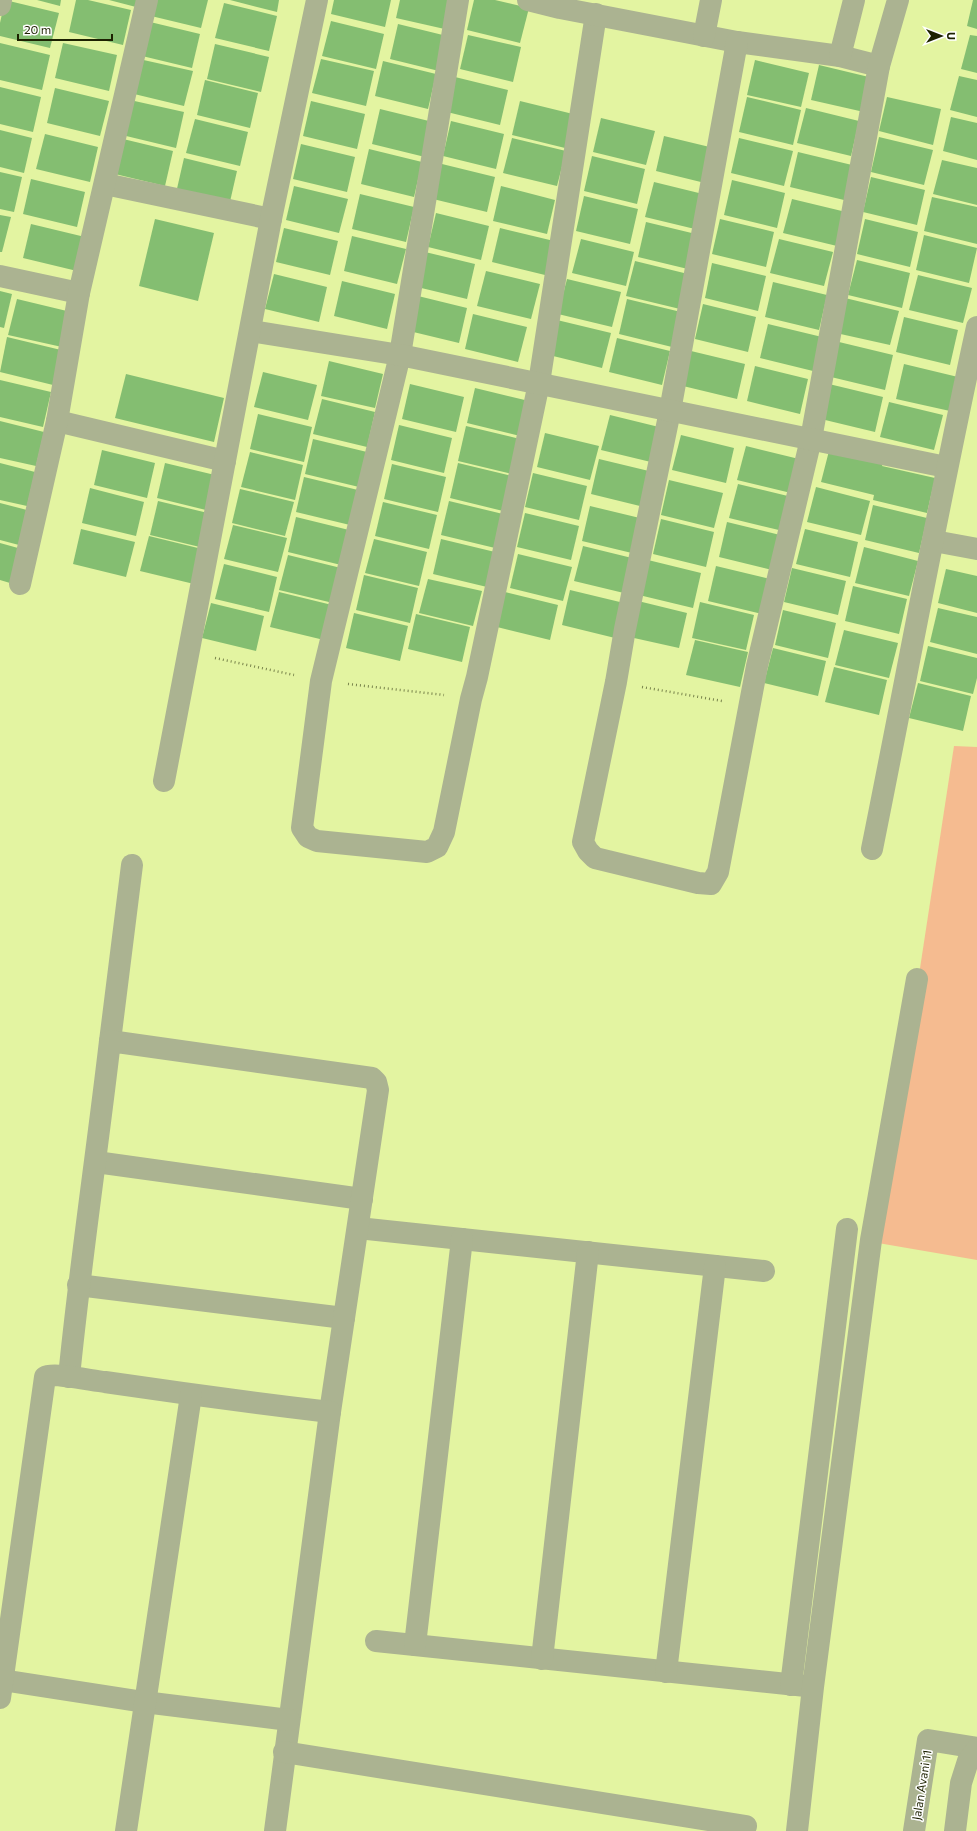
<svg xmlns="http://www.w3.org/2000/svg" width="977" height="1831" font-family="Commissioner,sans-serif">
  <rect width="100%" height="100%" fill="#e3f4a1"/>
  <polygon fill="#f5bb90" points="954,746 977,747 977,1260 878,1243"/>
  <g fill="#84be71">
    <polygon points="5,0 59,13 50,48 0,36 0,23"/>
    <polygon points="37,0 61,0 60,6"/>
    <polygon points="76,0 88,0 131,10 123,45 69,32"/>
    <polygon points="109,0 137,0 136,7"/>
    <polygon points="151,0 208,0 201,28 147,15"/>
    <polygon points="230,0 279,0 277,12"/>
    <polygon points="334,0 391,0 385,27 331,14"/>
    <polygon points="400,0 457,0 449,30 396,18"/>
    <polygon points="474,0 495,0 529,8 520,43 467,30"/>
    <polygon points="973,0 977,0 977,29 967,26"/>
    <polygon points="224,3 277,16 269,51 215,38"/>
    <polygon points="146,21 200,34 192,68 138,55"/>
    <polygon points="331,21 384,34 376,69 322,56"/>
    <polygon points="398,24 451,37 443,72 390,59"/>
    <polygon points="468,35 521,47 513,82 460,69"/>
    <polygon points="970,35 977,36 977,73 961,69"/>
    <polygon points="0,43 50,55 42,90 0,80"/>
    <polygon points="63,43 117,55 109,91 55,78"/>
    <polygon points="215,44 269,57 261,92 207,79"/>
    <polygon points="139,59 193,71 184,106 130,93"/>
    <polygon points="321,59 374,71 366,106 312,93"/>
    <polygon points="755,60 809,73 801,107 747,95"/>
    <polygon points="383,61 436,74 428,109 375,96"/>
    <polygon points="819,65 873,78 864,112 811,100"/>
    <polygon points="959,76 977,80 977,117 950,110"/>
    <polygon points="455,77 508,90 500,125 447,112"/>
    <polygon points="205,80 258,93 250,128 197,115"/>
    <polygon points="0,87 41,97 33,132 0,124"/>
    <polygon points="55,88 109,101 100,136 47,123"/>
    <polygon points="747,97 801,110 793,145 739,132"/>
    <polygon points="887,97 941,109 933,145 879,131"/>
    <polygon points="130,100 184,112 176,148 122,135"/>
    <polygon points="311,101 365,114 357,149 303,136"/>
    <polygon points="520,101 573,114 565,148 512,135"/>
    <polygon points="806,108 859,121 851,156 797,143"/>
    <polygon points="380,109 433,122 425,157 372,144"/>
    <polygon points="951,117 977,123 977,160 943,151"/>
    <polygon points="601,118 655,131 646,165 593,152"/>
    <polygon points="195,119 248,132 240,166 186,153"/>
    <polygon points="451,121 504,134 496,169 443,156"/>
    <polygon points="0,130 32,138 24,173 0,167"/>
    <polygon points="45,134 98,147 90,182 36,169"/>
    <polygon points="664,136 718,149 709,184 656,171"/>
    <polygon points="879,137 933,150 924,185 871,172"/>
    <polygon points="119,138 173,151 165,186 111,173"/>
    <polygon points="512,138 566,151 557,186 503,173"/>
    <polygon points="739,138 793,151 784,186 731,173"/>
    <polygon points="301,144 355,157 347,192 293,179"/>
    <polygon points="369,149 422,162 414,197 361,184"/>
    <polygon points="798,152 852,165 844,200 790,187"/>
    <polygon points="592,156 645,169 637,204 584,191"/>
    <polygon points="184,158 237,171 229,206 176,193"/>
    <polygon points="942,160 977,168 977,205 933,194"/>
    <polygon points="442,164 495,177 487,212 433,199"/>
    <polygon points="0,172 22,177 14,212 0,209"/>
    <polygon points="871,177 925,190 917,225 863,212"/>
    <polygon points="31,179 85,192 77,227 23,214"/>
    <polygon points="732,180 785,193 777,228 724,215"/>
    <polygon points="654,182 707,195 699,230 645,217"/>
    <polygon points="294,186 348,199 339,233 286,220"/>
    <polygon points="501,186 555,200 547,234 493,221"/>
    <polygon points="360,194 414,207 406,242 352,229"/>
    <polygon points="584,196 638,209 630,244 576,231"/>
    <polygon points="932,197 977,207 977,244 924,231"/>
    <polygon points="792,199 846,212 837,246 783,233"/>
    <polygon points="436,213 489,226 481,260 428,247"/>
    <polygon points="0,215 11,217 2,252 0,252"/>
    <polygon points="155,219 214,233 198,301 139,286"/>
    <polygon points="720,219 774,232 766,267 712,254"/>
    <polygon points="865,219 918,232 910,267 857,254"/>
    <polygon points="646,222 700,235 692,270 638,257"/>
    <polygon points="31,224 85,237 77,271 23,258"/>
    <polygon points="284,228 338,241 330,275 276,262"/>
    <polygon points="500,228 554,241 545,275 492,262"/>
    <polygon points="924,235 977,248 969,283 916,270"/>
    <polygon points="352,236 406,249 397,284 344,271"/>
    <polygon points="581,239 634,252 626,286 572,273"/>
    <polygon points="779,239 833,252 824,286 770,273"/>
    <polygon points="421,251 475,264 467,299 413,286"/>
    <polygon points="857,260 910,273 902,308 848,295"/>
    <polygon points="635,261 688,274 680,309 626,296"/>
    <polygon points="712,263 766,276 758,311 705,298"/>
    <polygon points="486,271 540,284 531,319 477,306"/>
    <polygon points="274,274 327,287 319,322 265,309"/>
    <polygon points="918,275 972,288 963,323 909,310"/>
    <polygon points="567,279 621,292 612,327 558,314"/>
    <polygon points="342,281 395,294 387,329 334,316"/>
    <polygon points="773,282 827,295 819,330 765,317"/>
    <polygon points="0,291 12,294 4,328 0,327"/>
    <polygon points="414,295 467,308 459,343 405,330"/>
    <polygon points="845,298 899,311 890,345 836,333"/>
    <polygon points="17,299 71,312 62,347 8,335"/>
    <polygon points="627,299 681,312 672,347 619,334"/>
    <polygon points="703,304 756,317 748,352 695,339"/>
    <polygon points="473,314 527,327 518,362 465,349"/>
    <polygon points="904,317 958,330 950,365 896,352"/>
    <polygon points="557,320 611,333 602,368 549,355"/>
    <polygon points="768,324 822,337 813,371 760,358"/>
    <polygon points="7,337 61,350 53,385 0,372"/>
    <polygon points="617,338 670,351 662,385 609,372"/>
    <polygon points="839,342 893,355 885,390 831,377"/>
    <polygon points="691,351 745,364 737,399 683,386"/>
    <polygon points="329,361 383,374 375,408 321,396"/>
    <polygon points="904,364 958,377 950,411 896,399"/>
    <polygon points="755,366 808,379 800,414 747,401"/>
    <polygon points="263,372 317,385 308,420 254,407"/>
    <polygon points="126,374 224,398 214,442 115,418"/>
    <polygon points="0,380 51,392 43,427 0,417"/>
    <polygon points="410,384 464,397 456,432 402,419"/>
    <polygon points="829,384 883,397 875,432 821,419"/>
    <polygon points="475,388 529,401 520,436 467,423"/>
    <polygon points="322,399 375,412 367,447 313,434"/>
    <polygon points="889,402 943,415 934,450 880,437"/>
    <polygon points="258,414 312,427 304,462 250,449"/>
    <polygon points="610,415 663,428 655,463 601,450"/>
    <polygon points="0,421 44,432 36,466 0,458"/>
    <polygon points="399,425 452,438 444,473 391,460"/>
    <polygon points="466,426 520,439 512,474 458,461"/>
    <polygon points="545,433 599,446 590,480 537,467"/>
    <polygon points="681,435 734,448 726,483 672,470"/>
    <polygon points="313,439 367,452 359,487 305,474"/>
    <polygon points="746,446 799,459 791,493 737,480"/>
    <polygon points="830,447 884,460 882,466 935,478 927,513 873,500 874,495 821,482"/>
    <polygon points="102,450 155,463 147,498 94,485"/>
    <polygon points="250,452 303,465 295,500 241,487"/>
    <polygon points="599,459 653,472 644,507 591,494"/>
    <polygon points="0,463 35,472 27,506 0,500"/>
    <polygon points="165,463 219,476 210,511 157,498"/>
    <polygon points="458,463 512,476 503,511 450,498"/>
    <polygon points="392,464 446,477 438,512 384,499"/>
    <polygon points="533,473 587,486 579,520 525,507"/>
    <polygon points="304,477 358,490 350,525 296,512"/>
    <polygon points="669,480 723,493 714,528 661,515"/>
    <polygon points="738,484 792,497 783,531 729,518"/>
    <polygon points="816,487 870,501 861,535 807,522"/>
    <polygon points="90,488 144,502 136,536 82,523"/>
    <polygon points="240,489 294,502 285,536 232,523"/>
    <polygon points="158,501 212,514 204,548 150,535"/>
    <polygon points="449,501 503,514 495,548 441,535"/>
    <polygon points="383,502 437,515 429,549 375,536"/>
    <polygon points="0,503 27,510 19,545 0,540"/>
    <polygon points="873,505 927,518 919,553 865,540"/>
    <polygon points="590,506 644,519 636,554 582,541"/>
    <polygon points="525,513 579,526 571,560 517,547"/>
    <polygon points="296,517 349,530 341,565 288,552"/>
    <polygon points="661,519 714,532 706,567 653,554"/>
    <polygon points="727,522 780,535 772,570 719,557"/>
    <polygon points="233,525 287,538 278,572 224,559"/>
    <polygon points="81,529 135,542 126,577 73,564"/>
    <polygon points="805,529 858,542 850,577 796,564"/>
    <polygon points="149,536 202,549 194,584 140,571"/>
    <polygon points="374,539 427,552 419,586 365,573"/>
    <polygon points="441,539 495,552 487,587 433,574"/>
    <polygon points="0,543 18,548 10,583 0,580"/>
    <polygon points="583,546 636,559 628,594 574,581"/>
    <polygon points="864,547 918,561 909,596 855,583"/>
    <polygon points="518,554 572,567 563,601 510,588"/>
    <polygon points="288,555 341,568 333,603 279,590"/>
    <polygon points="648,560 701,573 693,608 639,595"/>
    <polygon points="224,564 277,577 269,612 215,599"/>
    <polygon points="716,566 770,579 762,614 708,601"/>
    <polygon points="792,568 846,581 838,615 784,602"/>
    <polygon points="946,569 977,576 977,613 938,603"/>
    <polygon points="364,575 418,588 410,623 356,610"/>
    <polygon points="428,579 482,591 473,626 419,613"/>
    <polygon points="853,586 907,599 899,634 845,621"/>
    <polygon points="570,590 624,603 615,638 562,625"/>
    <polygon points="279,592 332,605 324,640 270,627"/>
    <polygon points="505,592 558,605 550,640 497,627"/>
    <polygon points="634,600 687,613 679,648 625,636"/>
    <polygon points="700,602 754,615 746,650 692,638"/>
    <polygon points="211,603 264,616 256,651 202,638"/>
    <polygon points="938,608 977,617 977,654 930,642"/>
    <polygon points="783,610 836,623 828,658 775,645"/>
    <polygon points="354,613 408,626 400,661 346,648"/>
    <polygon points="416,614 470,627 462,662 408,649"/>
    <polygon points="844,630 898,643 889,678 835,665"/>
    <polygon points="695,640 748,652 740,687 686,675"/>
    <polygon points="928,646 977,658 977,678 973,694 920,681"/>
    <polygon points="773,648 826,661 818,696 764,683"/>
    <polygon points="834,667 887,680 879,715 825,702"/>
    <polygon points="918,683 971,696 963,731 909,718"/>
  </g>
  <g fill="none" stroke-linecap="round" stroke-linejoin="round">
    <g stroke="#78834b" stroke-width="2.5" stroke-dasharray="1 3" stroke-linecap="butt">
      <polyline points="215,658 294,675"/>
      <polyline points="348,684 444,695"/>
      <polyline points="642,687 722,701"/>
    </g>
    <g stroke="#abb391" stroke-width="22">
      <polyline points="458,0 400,355 321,681 302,828 308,837 317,841 427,852 437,847 444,832 471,699 477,677 539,383 596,14"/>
      <polyline points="528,0 560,8 737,42 840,56 879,66"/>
      <polyline points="0,5 1,0"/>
      <polyline points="704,36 711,0"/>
      <polyline points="737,42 670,411 625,629 616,682 583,842 588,851 595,858 698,883 711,884 718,872 757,666 811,439 879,66 898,0"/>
      <polyline points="840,56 854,0"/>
      <polyline points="105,184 271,219"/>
      <polyline points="0,276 79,293"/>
      <polyline points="251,331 400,355 946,467"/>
      <polyline points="57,421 225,461"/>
      <polyline points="934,541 977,549"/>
      <polyline points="20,584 57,421 79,293 147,0"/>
      <polyline points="164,781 271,219 317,0"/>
      <path d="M 872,849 C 907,675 939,500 977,327"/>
      <polyline points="110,1041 132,865"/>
      <polyline points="96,1162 362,1199"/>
      <polyline points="358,1228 764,1271"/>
      <polyline points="78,1285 344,1318"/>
      <path d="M 69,1377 C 80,1265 97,1153 110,1041 L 372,1078 L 376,1082 L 378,1090 L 330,1412 L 275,1831"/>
      <polyline points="376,1641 806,1686"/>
      <polyline points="415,1645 462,1239"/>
      <polyline points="542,1659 588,1252"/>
      <polyline points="666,1672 715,1266"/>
      <polyline points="2,1680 144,1702 289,1720"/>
      <polyline points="791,1685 847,1229"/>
      <path d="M 0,1698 L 45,1377 C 53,1372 93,1381 105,1382 C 180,1393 255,1403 330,1412"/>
      <polyline points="284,1752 746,1826"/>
      <polyline points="126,1831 191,1395"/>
      <polyline points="797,1831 813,1687 871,1240 917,979"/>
      <polyline points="914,1831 928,1740 977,1748"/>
      <polyline points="955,1831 961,1783 968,1761 977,1749"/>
    </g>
  </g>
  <g text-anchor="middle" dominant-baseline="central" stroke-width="3" stroke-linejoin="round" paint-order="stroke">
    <g font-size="12" fill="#1d2201" stroke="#fff">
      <text transform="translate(921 1785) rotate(-81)">Jalan Avani 11</text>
    </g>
  </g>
  <g transform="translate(941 36) rotate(90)" stroke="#ffffff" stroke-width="3" paint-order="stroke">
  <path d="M0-3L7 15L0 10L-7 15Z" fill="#1d2201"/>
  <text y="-6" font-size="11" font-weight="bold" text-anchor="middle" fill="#1d2201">U</text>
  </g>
  <path d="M18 34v6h94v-6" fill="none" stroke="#1d2201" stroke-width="2"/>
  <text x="24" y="34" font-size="12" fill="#1d2201" stroke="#ffffff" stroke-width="3" paint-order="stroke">20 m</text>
</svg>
